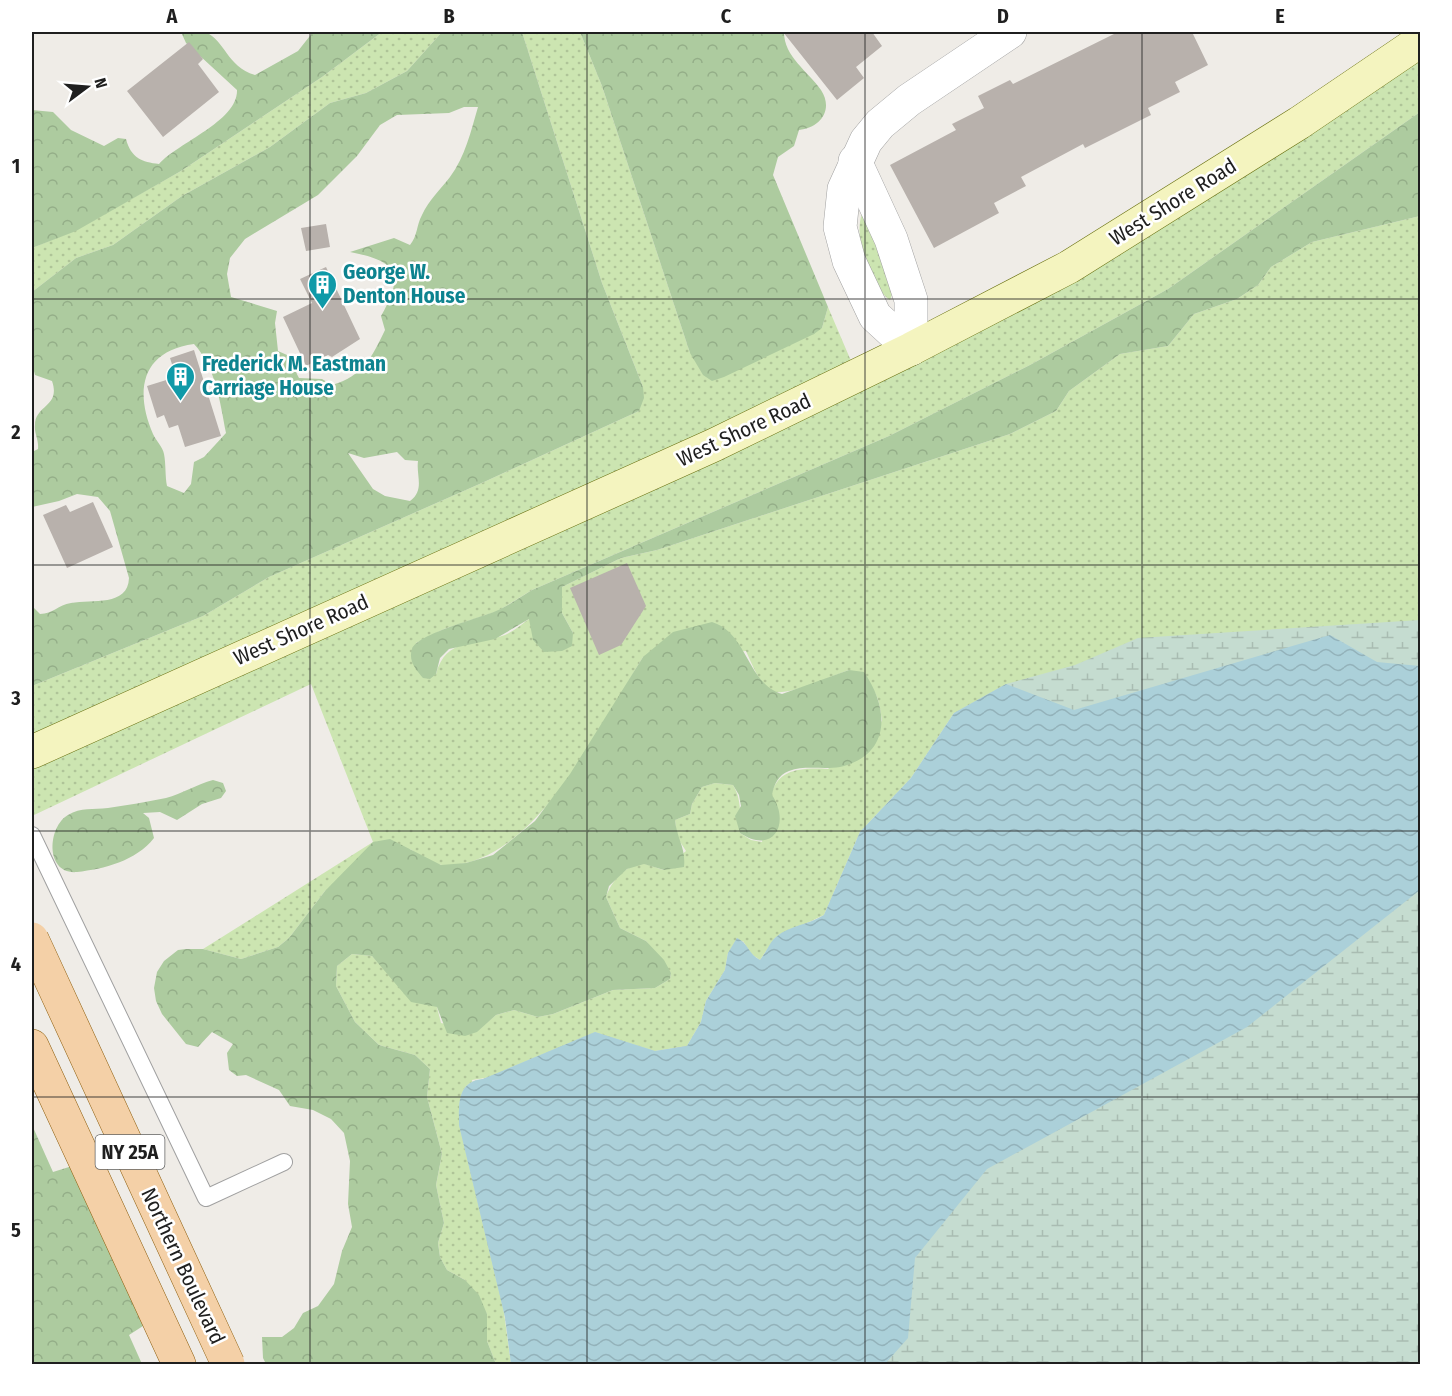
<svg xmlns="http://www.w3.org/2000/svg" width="1452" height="1396" font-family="'Fira Sans Condensed',sans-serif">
  <defs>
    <pattern id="grass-dots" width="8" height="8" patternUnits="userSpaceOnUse" patternTransform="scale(1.5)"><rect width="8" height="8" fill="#cce5b1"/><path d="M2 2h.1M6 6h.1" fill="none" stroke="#afc498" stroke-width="1.8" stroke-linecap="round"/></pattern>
    <pattern id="forest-crowns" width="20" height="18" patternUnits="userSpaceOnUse" patternTransform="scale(1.5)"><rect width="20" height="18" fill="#adcb9f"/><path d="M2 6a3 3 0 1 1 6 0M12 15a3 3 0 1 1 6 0" fill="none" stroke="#94ae88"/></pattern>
    <pattern id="wetland-marsh" width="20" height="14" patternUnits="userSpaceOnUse" patternTransform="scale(1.5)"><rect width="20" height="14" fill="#c5dcd0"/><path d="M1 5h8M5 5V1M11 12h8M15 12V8" fill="none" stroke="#a9bcb2"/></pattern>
    <pattern id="water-waves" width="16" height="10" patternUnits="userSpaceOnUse" patternTransform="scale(1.5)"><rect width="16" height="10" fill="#abd0d9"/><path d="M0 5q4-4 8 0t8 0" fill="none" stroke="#93b2ba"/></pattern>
  </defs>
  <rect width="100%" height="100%" fill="#efece7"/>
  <g fill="url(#grass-dots)">
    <polygon points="382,32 442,32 407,71 366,93 330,103 270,147 182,196 113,245 76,258 32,292 32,248 76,230 181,171 322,77"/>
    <path d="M 522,32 L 580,32 L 602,86 L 690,353 L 822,328 L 828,307 L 857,375 L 1420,41 L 1420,112 L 1168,289 L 1030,365 L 889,436 L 532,590 L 498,611 L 444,629 L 416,643 L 436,674 C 446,637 475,646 505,635 C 514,631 522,624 529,619 L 573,633 L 562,613 L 562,587 L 621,558 L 657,550 L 1010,434 L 1056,411 L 1069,391 L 1120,354 L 1168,346 L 1194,314 L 1237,299 L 1258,285 L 1271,267 L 1312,242 L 1420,216 L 1420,666 L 954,713 L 911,778 L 860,832 L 824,915 L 775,938 L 760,960 L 751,954 L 743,941 L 728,953 L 725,970 L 706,1001 L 701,1022 L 687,1046 L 472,1080 L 511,1364 L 496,1364 L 487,1341 L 487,1314 L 465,1280 L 447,1270 L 440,1257 L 438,1243 L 444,1223 L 436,1185 L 442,1154 L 427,1097 L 430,1069 L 415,1055 L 379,1045 L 355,1022 L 336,986 L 337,966 L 352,954 L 372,956 L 392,978 L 437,1007 L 441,1023 L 477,1031 L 496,1015 L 514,1010 L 538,1017 L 553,1014 L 613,990 L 655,988 L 670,979 L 671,973 L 646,941 L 620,928 L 606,897 C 611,881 627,863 645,864 C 651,865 658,869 664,870 L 686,851 L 677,837 L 675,820 L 690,814 L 692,804 L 702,787 L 715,783 L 733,785 C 742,800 740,815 740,833 L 751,840 L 762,842 C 773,790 765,765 828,769 L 882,721 C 878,689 874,688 849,670 C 834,675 784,698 772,691 C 759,684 752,664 746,651 L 643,657 C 602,723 532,871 442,865 C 431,864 419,855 410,849 L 325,891 L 289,938 L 278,947 L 241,959 L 203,949 L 373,842 L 311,684 L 32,816 L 32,686 L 203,616 L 269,577 L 484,482 L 639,411 L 643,387 L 602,283 Z"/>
    <path d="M 862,214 L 870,219 L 894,289 L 890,300 C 870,287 853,236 862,214 Z"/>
  </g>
  <g fill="url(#forest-crowns)" fill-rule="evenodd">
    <path d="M 181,32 C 188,32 198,30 205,32 C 226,41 226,66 255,75 L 298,51 L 313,32 L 382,32 L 322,77 L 181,171 L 76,231 L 32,248 L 32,110 L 53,112 L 71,130 L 104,146 L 118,138 L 126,139 C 131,158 142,162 159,164 C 179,142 238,121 237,90 L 186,43 Z"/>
    <path d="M 442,32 L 522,32 L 602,283 L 643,387 L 644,398 L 639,411 L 484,482 L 269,577 L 203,616 L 32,686 L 32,606 L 40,614 C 53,614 58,605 71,603 C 92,599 128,607 129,578 L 110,511 L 98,497 L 77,494 L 59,501 L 32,507 L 32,452 L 38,449 C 39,440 34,433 35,425 C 35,405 61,407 52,381 L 35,375 L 32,363 L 32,292 L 76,258 L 113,245 L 182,196 L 270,147 L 330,103 L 366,93 L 407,71 ZM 464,107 L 478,107 C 471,131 465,157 450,177 C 440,190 429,200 422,215 C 416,226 418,235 410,245 L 394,238 L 350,252 C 396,261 406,272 381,316 L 385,330 C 372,357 363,376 332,385 L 322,379 L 299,378 L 287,355 L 278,351 L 275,323 L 277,311 L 231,297 L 227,274 L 230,258 L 245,239 L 318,195 L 357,156 L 380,125 L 397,115 L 449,113 ZM 194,344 C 216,368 220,402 226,433 L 204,457 L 194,462 L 191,484 L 184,493 L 167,486 C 165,476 166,464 164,454 C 163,447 156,441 153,434 C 134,390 142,351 194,344 ZM 397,452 L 405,460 L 418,461 C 416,476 425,490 410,501 L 385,496 L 373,489 L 348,453 L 364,458 Z"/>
    <path d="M 580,32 L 784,32 C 784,57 808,71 821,90 C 834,110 820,128 799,130 L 794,146 L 778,157 L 773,175 L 828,307 L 822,328 L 814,334 L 724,377 L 712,381 L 703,375 L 690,353 L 602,86 Z"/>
    <path d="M 1420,112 L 1420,216 L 1312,242 L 1271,267 L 1258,285 L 1237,299 L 1194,314 L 1168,346 L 1120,354 L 1069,391 L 1056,411 L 1010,434 L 657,550 L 621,558 L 562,587 L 562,613 L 573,633 L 572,646 L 562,651 L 544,652 L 533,640 L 529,619 L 495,639 L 449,649 L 440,658 L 436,674 L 430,679 L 423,678 C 416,670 408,661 412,649 C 417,634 480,618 496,611 C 508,606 520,597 532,590 L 889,436 L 1030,365 L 1168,289 Z"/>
    <path d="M 712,622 C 748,633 747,684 782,694 L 849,670 L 864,672 C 889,708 892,755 840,767 C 823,770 805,765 789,771 C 778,775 774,785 772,795 C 791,824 773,855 740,833 L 735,816 L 741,806 L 739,795 L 733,785 L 715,783 L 702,787 L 692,804 L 690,814 L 675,820 C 677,840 686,847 684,867 L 664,870 L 644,864 L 627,869 L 609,886 L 606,897 L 620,928 L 646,941 L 664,960 L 671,973 L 670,979 L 655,988 L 613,990 L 553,1014 L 538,1017 L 514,1010 L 496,1015 L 477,1032 L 465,1036 L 447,1033 L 437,1007 L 411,1002 L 372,956 L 352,954 L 337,966 L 336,986 L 355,1022 L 379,1045 L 415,1055 L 430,1069 L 427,1097 L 442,1154 L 436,1185 L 444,1223 L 438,1243 L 440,1257 L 447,1270 L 465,1280 L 479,1295 L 487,1314 L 487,1341 L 496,1364 L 266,1364 L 263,1358 L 262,1337 L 282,1337 L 294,1328 L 303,1313 L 318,1306 L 334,1284 L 342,1251 L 352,1227 L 348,1204 L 350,1161 L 344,1133 L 331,1119 L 313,1110 L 290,1106 L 279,1090 L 246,1075 L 237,1076 L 229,1070 L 227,1053 L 233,1044 L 212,1032 L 198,1047 L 186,1044 L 162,1014 L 156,1001 L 154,988 L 157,972 L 164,961 L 178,950 L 186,949 L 203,949 L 241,959 L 278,947 L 289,938 L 325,891 L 373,842 L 390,839 L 441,865 L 466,863 L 493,855 L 535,821 L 570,774 L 643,657 L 673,632 Z"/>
    <path d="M 213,780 L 223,783 L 226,791 L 221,798 L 202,804 L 177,820 L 160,812 L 143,813 L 149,818 L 154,838 C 136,861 104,869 77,872 C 45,875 47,827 68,815 C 81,807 93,810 108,808 C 127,805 147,802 166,798 C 182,794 197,784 213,780 Z"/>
    <polygon points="32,1125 53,1172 85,1162 157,1317 129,1335 142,1364 32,1364"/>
  </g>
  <path fill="url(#wetland-marsh)" d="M 1420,620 L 1420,1364 L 511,1364 L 505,1317 L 459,1125 C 459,1104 457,1081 483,1079 L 595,1032 L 655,1051 L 687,1046 L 701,1022 L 706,1001 L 725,970 L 728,953 L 737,938 C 748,943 749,955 760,960 C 766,953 770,943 776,937 C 790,925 809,925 824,915 L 860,832 L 911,778 L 954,713 L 1006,684 L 1075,665 L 1138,638 Z"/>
  <path fill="url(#water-waves)" d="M 1330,635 L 1377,662 L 1420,666 L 1420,890 L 1247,1027 L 987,1169 L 915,1258 L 908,1338 L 885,1364 L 511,1364 L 505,1317 L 459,1125 C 459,1104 457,1082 483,1079 L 595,1032 L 655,1051 L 687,1046 L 701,1022 L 706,1001 L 725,970 L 728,953 L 737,938 C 748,943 749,955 760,960 C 766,953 769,943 776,937 C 790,925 809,925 824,915 L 860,832 L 911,778 L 954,713 L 1006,684 L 1074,710 Z"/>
  <g fill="#b8b1ac">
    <polygon points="783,32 872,32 882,46 856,67 864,78 837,100"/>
    <polygon points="1118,32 1192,32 1208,65 1175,82 1180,92 1148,108 1151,115 1085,148 1083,144 1021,177 1026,186 994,203 999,213 934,248 890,165 956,130 952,124 984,108 978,96 1010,80 1013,84"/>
    <polygon points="189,42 203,59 198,64 219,92 163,137 127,91"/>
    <polygon points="326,224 330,247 306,251 301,228"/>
    <polygon points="326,267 360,339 332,357 328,355 306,366 283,317 312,303 300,279"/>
    <polygon points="194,350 221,436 185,447 178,425 169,428 164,415 157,418 147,386 176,377 170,358"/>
    <polygon points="93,502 113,547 67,568 43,515 66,505 70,512"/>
    <polygon points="627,563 646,606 621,645 599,655 570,588"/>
  </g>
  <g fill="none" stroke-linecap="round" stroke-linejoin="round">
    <defs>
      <polyline id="lane" points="32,835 206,1198 284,1162"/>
      <g id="street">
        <polyline points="855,161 891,239 911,300 911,349"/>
        <polyline points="911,349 875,316 849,261 840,227 844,189 866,141 880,124 909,100 1010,32"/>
      </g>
      <polyline id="secondary" points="32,752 714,445 911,349 1069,267 1299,123 1420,41"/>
      <polyline id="primary" points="32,1046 179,1364"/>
    </defs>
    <use href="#lane" stroke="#a0a0a0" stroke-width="18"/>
    <use href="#street" stroke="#a0a0a0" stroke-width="34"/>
    <use href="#secondary" stroke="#686f0e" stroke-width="34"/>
    <use href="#primary" stroke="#8e5e0d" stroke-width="34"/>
    <use href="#lane" stroke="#fff" stroke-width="16"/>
    <use href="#street" stroke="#fff" stroke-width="33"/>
    <use href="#secondary" stroke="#f4f4bf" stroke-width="33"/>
    <use href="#primary" stroke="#f4d0a7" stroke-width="33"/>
    <defs>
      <polyline id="primary-bridge" points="32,939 228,1364"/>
    </defs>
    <use href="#primary-bridge" stroke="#8e5e0d" stroke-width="34" stroke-linecap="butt"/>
    <use href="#primary-bridge" stroke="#f4d0a7" stroke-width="33"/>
  </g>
  <path fill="none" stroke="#1f1f1f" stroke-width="1.5" stroke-opacity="0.55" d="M 310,32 L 310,1364M 587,32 L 587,1364M 865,32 L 865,1364M 1142,32 L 1142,1364M 32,299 L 1420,299M 32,565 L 1420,565M 32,831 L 1420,831M 32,1097 L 1420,1097"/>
  <defs>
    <symbol id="building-pin" viewBox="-11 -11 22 30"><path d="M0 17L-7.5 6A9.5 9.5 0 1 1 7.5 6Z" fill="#0f9aa8" stroke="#fff"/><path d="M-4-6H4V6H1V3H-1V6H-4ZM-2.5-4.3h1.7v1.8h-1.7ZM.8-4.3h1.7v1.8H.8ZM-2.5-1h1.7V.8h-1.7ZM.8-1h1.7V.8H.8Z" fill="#fff"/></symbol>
  </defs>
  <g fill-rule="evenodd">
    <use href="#building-pin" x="306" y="268" width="33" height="45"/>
    <use href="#building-pin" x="164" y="360" width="33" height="45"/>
  </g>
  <g text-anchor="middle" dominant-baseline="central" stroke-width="5" stroke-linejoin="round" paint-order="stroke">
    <rect fill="#fff" stroke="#626262" stroke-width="1.5" x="95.5" y="1135" width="69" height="34" rx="4.5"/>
    <g font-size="20" font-weight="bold" fill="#1f1f1f">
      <text x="130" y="1152">NY 25A</text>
    </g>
    <g font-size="21" fill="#1f1f1f" stroke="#fff">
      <text transform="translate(1173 202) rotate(-32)">West Shore Road</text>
      <text transform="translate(744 430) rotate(-25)">West Shore Road</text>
      <text transform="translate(301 630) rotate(-24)">West Shore Road</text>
      <text transform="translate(183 1266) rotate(65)">Northern Boulevard</text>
    </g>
    <g font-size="21" font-weight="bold" fill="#0d838f" stroke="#fff" text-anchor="start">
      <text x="343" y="272">George W.<tspan x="343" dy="24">Denton House</tspan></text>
      <text x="202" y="364">Frederick M. Eastman<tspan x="202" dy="24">Carriage House</tspan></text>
    </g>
  </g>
  <rect width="1452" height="1396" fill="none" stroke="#ffffff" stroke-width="66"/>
  <g transform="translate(87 87) rotate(74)" stroke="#ffffff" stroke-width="4.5" paint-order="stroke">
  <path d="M0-4.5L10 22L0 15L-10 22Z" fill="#1f1f1f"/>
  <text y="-9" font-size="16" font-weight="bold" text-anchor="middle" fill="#1f1f1f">N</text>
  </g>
  <rect x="33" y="33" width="1386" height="1330" fill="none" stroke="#1f1f1f" stroke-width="2"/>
  <g font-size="20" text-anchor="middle" font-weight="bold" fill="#1f1f1f">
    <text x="172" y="23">A</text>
    <text x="449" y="23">B</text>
    <text x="726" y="23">C</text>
    <text x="1003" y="23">D</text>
    <text x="1280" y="23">E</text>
    <text x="16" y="173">1</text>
    <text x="16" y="439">2</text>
    <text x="16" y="705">3</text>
    <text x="16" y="971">4</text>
    <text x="16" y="1237">5</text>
  </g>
</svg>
